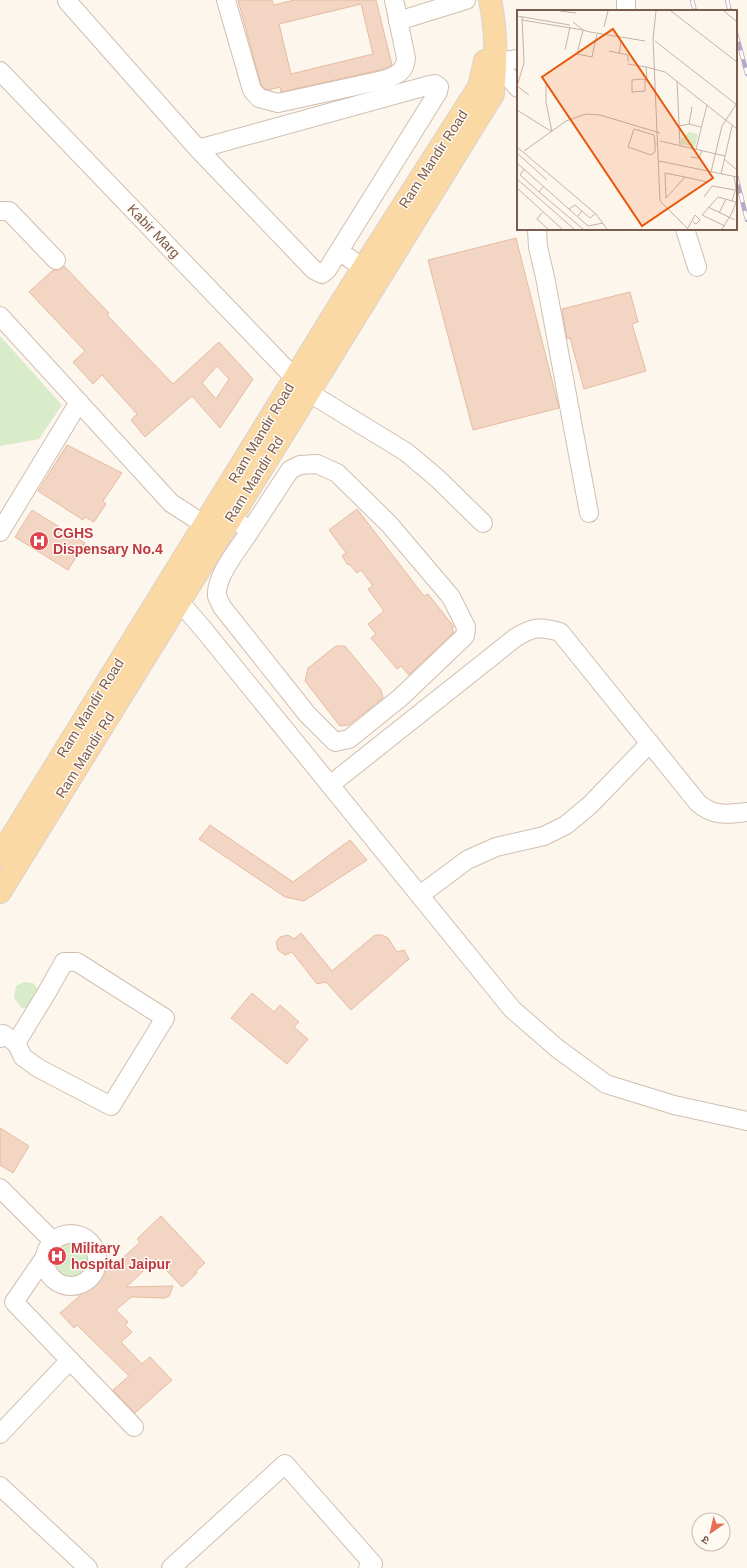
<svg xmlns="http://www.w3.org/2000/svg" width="747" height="1568" font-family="Arial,'Noto Sans Devanagari',sans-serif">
  <rect width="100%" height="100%" fill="#fdf6ec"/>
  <g fill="#d8ecc9">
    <polygon points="0,336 62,405 39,439 0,446"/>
    <polygon points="24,982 33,983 39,990 30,1008 22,1008 14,998 16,986"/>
    <circle cx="71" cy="1259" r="22"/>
  </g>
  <g fill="#f3d5c3" stroke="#e6bba3" fill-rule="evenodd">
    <path d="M 238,0 L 272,0 L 274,5 L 294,0 L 376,0 L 392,65 L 380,70 L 281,92 L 280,87 L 269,90 L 265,89 L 261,85 ZM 361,4 L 373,54 L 291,74 L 279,24 Z"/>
    <polygon points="516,238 559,408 473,430 428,260"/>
    <path d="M 64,266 L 109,313 L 107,315 L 173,384 L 219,342 L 253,379 L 220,428 L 192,396 L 145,437 L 131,420 L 137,414 L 102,375 L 93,384 L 73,362 L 85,351 L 29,292 L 53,270 L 59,270 ZM 217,366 L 229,379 L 216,399 L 202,383 Z"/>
    <polygon points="630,292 638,322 632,324 646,371 584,389 570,338 567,339 562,309"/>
    <polygon points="67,445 122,473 103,501 106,504 94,522 85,517 83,520 38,491"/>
    <polygon points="357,509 424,596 428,594 454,627 452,629 454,632 409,675 401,666 397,669 371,638 376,634 368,624 384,611 368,589 373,586 361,570 357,573 349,564 348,565 342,556 346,553 329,530"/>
    <polygon points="32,510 85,543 68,570 15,537"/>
    <polygon points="336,646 345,646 381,690 383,698 349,725 340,726 305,681 308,668"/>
    <polygon points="210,825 293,882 350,840 367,860 304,901 285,897 199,839"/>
    <polygon points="301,933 332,971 375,935 382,935 388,938 397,952 404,950 409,959 351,1010 326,982 317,984 292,952 285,955 278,950 276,942 280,937 288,935 294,939"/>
    <polygon points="252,993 274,1012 280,1005 299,1022 294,1027 308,1039 287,1064 231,1018"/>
    <polygon points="0,1128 29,1146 13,1173 0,1165"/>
    <polygon points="161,1216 205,1263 196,1271 197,1273 182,1287 156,1259 126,1287 173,1286 169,1296 165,1298 131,1297 116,1310 128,1322 125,1325 132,1332 121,1342 142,1364 150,1357 172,1380 135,1413 113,1390 129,1376 77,1325 74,1328 60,1313 90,1287 95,1278 109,1265 112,1268 140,1242 137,1239"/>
  </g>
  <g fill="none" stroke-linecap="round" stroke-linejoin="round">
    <defs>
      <g id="minor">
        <path d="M 226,0 L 252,90 L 259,98 L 278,103 L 383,80 C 396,76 405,72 406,58 L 394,0"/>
        <polyline points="626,0 626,11"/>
        <polyline points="67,1 198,149 314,270 322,274 327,270 438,92 439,87 435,84 430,85 198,149"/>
        <polyline points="398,21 466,0"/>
        <polyline points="496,62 518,88"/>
        <polyline points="496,62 518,59"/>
        <polyline points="0,71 308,392 406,452 437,478 483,523"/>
        <polyline points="0,211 9,211 56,260"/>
        <polyline points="537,229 538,247 545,277 589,513"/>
        <polyline points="685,229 697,267"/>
        <polyline points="339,251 363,268"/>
        <polyline points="0,316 171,503 205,525"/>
        <path d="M 232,517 L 250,531 C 240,547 215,576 217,596 C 218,599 221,604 222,607 L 307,714 L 335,742 L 349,739 L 401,697 L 465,636 L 466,627 L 451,597 L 389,524 L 337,473 L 317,464 L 300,465 L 290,470 L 250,531"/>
        <polyline points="0,532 79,402"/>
        <polyline points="169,593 179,601 204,630 512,1009 558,1049 606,1084 674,1105 747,1121"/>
        <path d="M 330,785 L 515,638 C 532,627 540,626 560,632 L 698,803 C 714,817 728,814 747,812"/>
        <polyline points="420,895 467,860 496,847 544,836 566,825 590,805 650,743"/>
        <polyline points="0,1038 3,1034 16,1043 23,1057 38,1068 111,1106 165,1018 77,962 64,962 46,994 16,1043"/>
        <polyline points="0,1188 53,1241"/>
        <circle cx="71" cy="1260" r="26"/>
        <polyline points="45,1257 14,1302 134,1427"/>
        <polyline points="0,1434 70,1360"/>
        <polyline points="0,1486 88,1568"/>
        <polyline points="171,1568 285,1464 373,1564 368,1568"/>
      </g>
      <g id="major">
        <polyline points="0,856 346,295 479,87 485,61"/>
        <path d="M 0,892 L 493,94 C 496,61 497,32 490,0"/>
      </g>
    </defs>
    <use href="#minor" stroke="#d1beb0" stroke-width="20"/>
    <use href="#major" stroke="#dad1cd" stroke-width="24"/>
    <use href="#minor" stroke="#fff" stroke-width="18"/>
    <use href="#major" stroke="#fbd9a5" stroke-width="22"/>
    <defs>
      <g id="rail">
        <polyline points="692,0 695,11"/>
        <polyline points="727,0 730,11"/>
        <polyline points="736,33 747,74"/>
        <polyline points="736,176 747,220"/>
      </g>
    </defs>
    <use href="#rail" stroke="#b9a8c9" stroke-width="4.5"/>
    <use href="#rail" stroke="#fffaf3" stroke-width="3" stroke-dasharray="9" stroke-linecap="butt"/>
  </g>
  <defs>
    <symbol id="hospital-disc" viewBox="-11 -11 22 22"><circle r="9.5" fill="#e0444e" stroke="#fffaf3"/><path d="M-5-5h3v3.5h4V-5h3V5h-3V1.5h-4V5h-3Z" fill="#fff"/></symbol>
  </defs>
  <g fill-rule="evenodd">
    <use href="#hospital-disc" x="28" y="530" width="22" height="22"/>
    <use href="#hospital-disc" x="46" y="1245" width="22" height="22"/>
  </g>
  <g text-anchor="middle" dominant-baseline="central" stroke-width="3" stroke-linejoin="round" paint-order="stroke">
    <g font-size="14" fill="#7a5c4d" stroke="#fffaf3">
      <text transform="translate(433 159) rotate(-57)">Ram Mandir Road</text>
      <text transform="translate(154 231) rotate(46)">Kabir Marg</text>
      <text transform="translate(261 433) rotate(-59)">Ram Mandir Road</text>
      <text transform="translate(254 479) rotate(-58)">Ram Mandir Rd</text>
      <text transform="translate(90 708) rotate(-58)">Ram Mandir Road</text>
      <text transform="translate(85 755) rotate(-58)">Ram Mandir Rd</text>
    </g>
    <g font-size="14" font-weight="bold" fill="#be3a42" stroke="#fffaf3" text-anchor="start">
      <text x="53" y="533">CGHS<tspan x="53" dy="16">Dispensary No.4</tspan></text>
      <text x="71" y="1248">Military<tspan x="71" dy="16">hospital Jaipur</tspan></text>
    </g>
  </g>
  <g transform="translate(517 10)">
    <rect width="220" height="220" fill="#fdf6ec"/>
    <path d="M 172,122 L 181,124 L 178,137 L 164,134 L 164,129 Z" fill="#d8ecc9"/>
    <path fill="none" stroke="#c5b3a7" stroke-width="1" d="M 43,1 L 59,3M 139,1 L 136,29 L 143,191 L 171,219M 154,1 L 220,52M 207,1 L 220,12M 0,6 L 53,15M 5,7 L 7,53 L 0,76 L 12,85M 5,10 L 66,20 L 60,44 L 75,47 L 80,24M 56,12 L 66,20 L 73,22 L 128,31M 87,17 L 91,1M 102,27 L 104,32 L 102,44M 138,31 L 220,95M 48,40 L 53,17M 92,41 L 111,45 L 111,52M 111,54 L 129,57 L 130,70 L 124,69 L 115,70 L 115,82 L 128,81 L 128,70M 129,57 L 148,62 L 220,119M 160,71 L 163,135M 29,75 L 29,92 L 35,122M 0,100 L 35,122M 172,114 L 184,117M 162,116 L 172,114 L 175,97M 143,131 L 208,146M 138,134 L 138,142 L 134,145 L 111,137 L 117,119 L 137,125 L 138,134 L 141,134M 0,137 L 79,204 L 90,219M 179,139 L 190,95M 7,141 L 49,111 L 69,104 L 83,105 L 143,123M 0,143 L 30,170M 174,147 L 182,148 L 185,140M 207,149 L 220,160M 142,151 L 220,167M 0,153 L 71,216 L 86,213M 7,159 L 3,165 L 22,182 L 27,176M 194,162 L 205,116 L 220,93M 204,164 L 215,116M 168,167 L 149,188 L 148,163 L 168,167 L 190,172M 0,169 L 57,219M 0,178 L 45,219M 22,182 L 66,219M 187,187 L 195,176 L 218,180M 215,191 L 219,178 L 217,166M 191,197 L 218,210M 52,199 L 58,195 L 65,201 L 61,206M 65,201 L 73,208 L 78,204M 25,203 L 20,209 L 31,219M 202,203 L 209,189M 171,218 L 178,205 L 183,210 L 179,214 L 176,212M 205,219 L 213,206 L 215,203 L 219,192 L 201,187 L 185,205 L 208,216"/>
    <path fill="#e8590c" fill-opacity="0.15" stroke="#e8590c" stroke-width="2" d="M 96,19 L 196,168 L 125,216 L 25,67 Z"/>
    <rect width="220" height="220" fill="none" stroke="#7a5c4d" stroke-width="2"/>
  </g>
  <g transform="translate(711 1532) rotate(214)"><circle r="19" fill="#fffaf3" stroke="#cabbb1"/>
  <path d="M0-3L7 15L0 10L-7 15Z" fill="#e76f51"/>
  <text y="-6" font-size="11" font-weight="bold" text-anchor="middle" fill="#7a5c4d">उ</text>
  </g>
</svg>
